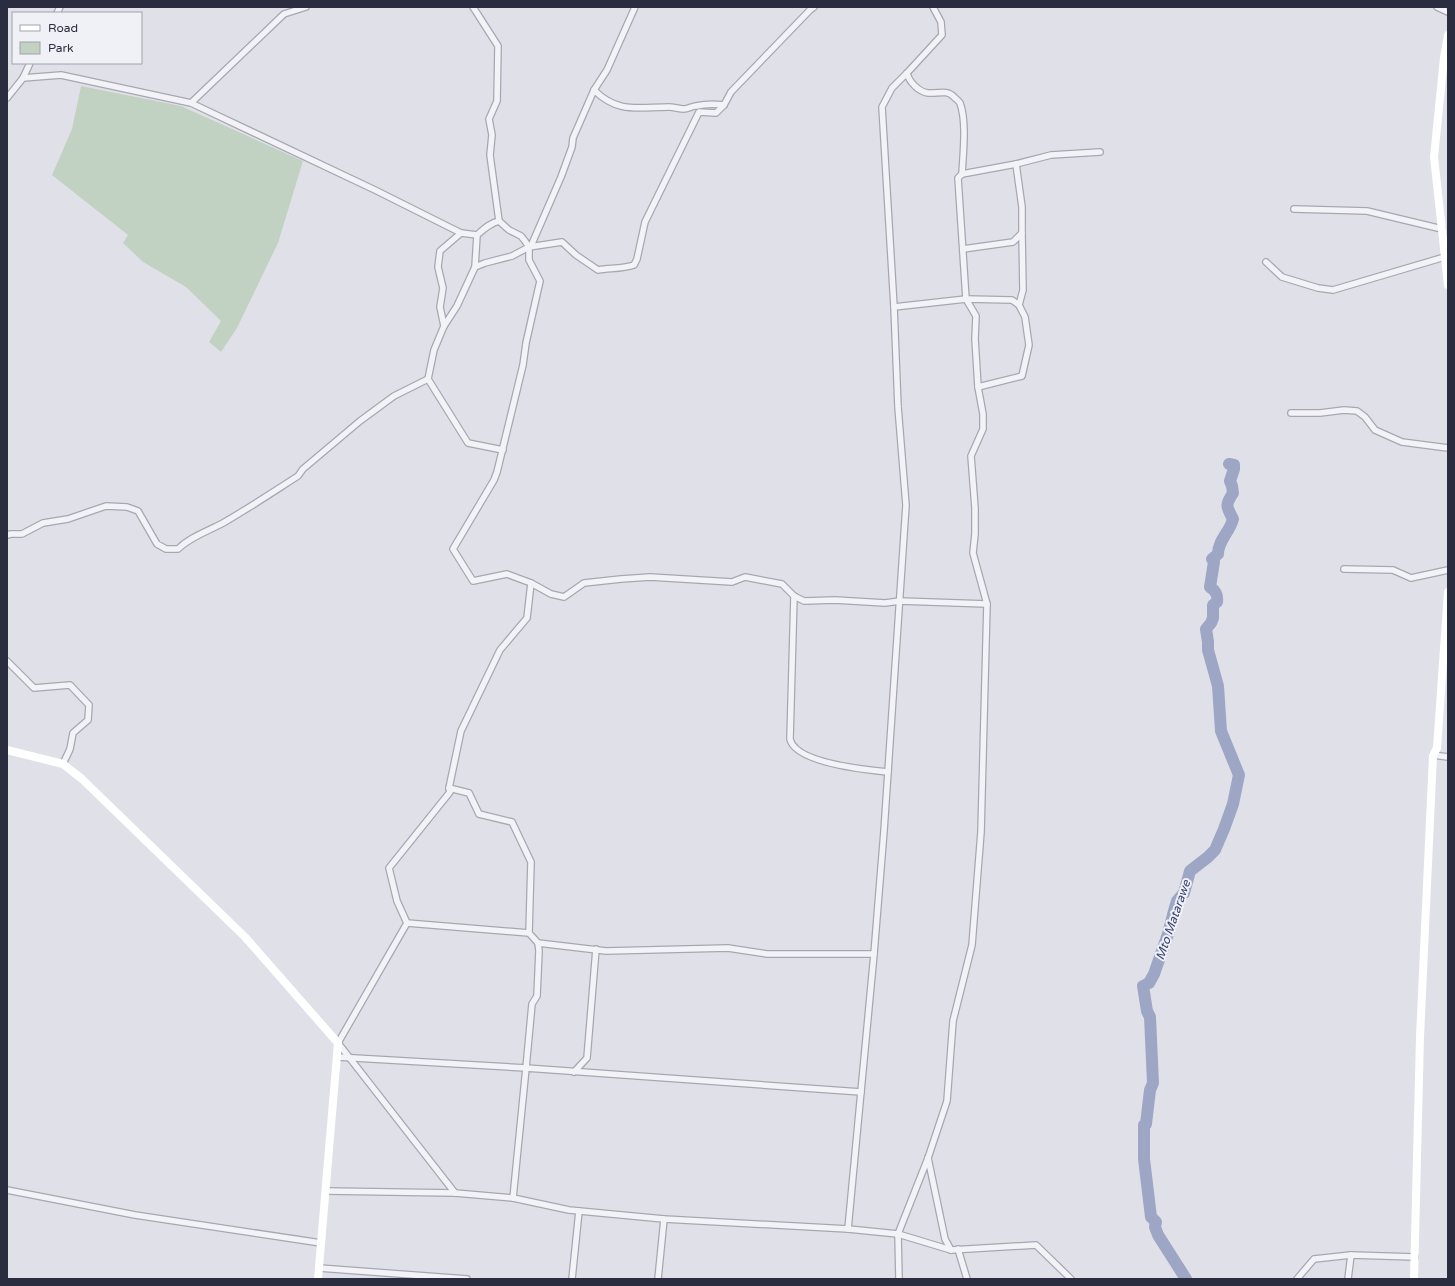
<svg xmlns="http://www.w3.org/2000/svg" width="1455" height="1286" font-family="'Varela Round',sans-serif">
  <rect width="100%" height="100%" fill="#e0e1e8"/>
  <polygon fill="#c2d2c2" points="81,86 181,106 303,161 278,243 237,328 221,352 209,342 221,321 186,287 143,262 123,243 128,235 52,175 72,129"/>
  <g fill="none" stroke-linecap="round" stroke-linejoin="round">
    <path stroke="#9ea6c6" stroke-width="12" d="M 1186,1279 L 1158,1235 L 1155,1227 L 1156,1222 L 1151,1217 L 1144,1159 L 1144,1125 L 1146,1124 L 1150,1090 L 1153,1083 L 1150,1017 L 1147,1011 L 1143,986 L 1149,983 L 1154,974 L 1168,934 L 1174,911 L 1177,901 L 1184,893 L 1190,871 L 1208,857 L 1215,850 L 1224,829 L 1233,804 L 1239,775 L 1221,731 L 1218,686 L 1208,650 L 1208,642 L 1206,629 L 1211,623 L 1213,618 L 1213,605 L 1217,602 C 1218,595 1216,591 1210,587 L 1214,562 L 1212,559 L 1218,554 C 1218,540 1230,532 1233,519 C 1226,506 1225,505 1233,493 L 1232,486 L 1230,481 L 1234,469 L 1234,465 L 1229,464"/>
    <defs>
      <g id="street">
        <polyline points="473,7 498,46 497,101 489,119 492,135 490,155 499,221"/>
        <polyline points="1437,7 1448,12"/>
        <polyline points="57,13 60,7"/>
        <polyline points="23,78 61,75 191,103 284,14 306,7"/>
        <path d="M 594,90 C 618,114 638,107 669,107 C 674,107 679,109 684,109 C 688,109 692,106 696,106 C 705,104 715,104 724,105"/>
        <polyline points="7,98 23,78 30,63"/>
        <path d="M 191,103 L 375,190 L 461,233 L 477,235 C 484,229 490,223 499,221 L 509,230 L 521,236 L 525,241 L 529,247 L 529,260 L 540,281 L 526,343 L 523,365 L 497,472 L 494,480 L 453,549 L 473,581 L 507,574 L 531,583 L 527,618 L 500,650 L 461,731 L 449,788 L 450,792 L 389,868 L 397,901 L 407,923 L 338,1043 L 455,1193"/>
        <polyline points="962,174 1016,164 1051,155 1100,152"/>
        <polyline points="1294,209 1367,211 1442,229"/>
        <polyline points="531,246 561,177 572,147 573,138 594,90 607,70 635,7"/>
        <polyline points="963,249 1013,242 1022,233 1022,207 1016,164"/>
        <polyline points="1266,262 1282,277 1318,288 1333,290 1448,256"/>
        <path d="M 475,267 L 485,263 L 512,256 L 529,247 L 562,242 L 576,255 L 598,270 C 610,268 622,269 634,265 L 637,259 L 645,222 L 699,112 L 716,113 L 724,105 L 731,92 L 810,10 L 814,7"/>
        <polyline points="1019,305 1023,290 1022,233"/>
        <polyline points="894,307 966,299 1012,300 1019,305 1025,317 1029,345 1022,376 978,387"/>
        <polyline points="444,326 457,306 475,267 477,235"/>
        <polyline points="428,379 434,350 444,326 440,307 443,288 438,267 440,251 461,233"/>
        <polyline points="1291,413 1320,413 1344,410 1357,411 1365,417 1375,430 1402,442 1448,448"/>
        <path d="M 7,535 L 11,534 L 22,534 L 43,523 L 68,519 L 106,506 L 127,507 L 138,511 L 157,544 L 166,549 L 178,549 C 190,537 208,531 223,523 C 249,508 273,492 298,476 L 303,469 L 360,421 L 394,396 L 428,379 L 468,443 L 503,450"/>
        <polyline points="1344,569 1393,570 1411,578 1448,570"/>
        <polyline points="531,583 551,594 564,597 584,583 621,579 650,577 732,582 745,577 782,584 794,596 804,601 835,600 885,603 900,601 987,604"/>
        <path d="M 794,596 L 790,739 C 795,763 867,770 888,772"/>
        <polyline points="7,661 34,688 70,685 89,705 88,720 73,733 70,749 63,764"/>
        <polyline points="1433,755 1448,757"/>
        <polyline points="449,788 469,793 479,814 512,822 531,862 529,933"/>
        <polyline points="538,943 606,951 728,948 767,954 874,954"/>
        <polyline points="337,1057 526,1068 532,1004 537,996 539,951 538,943 529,933 407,923"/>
        <polyline points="574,1072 587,1058 596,949"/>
        <polyline points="928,1158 945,1239 951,1250"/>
        <polyline points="7,1190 135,1215 321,1243"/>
        <polyline points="326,1191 455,1193 513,1198 569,1210 664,1219 848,1229 898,1234 951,1250 1036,1245 1071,1279"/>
        <polyline points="513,1198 526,1068 861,1092"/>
        <polyline points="848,1229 874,954 884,831 906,505 898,407 894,307 882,107 892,88 907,73 942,35 941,22 933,7"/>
        <polyline points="958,1249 967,1279"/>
        <polyline points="319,1268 467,1279"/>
        <polyline points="572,1279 579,1211"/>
        <polyline points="658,1279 664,1219"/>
        <path d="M 899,1279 L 898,1234 L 928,1158 L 947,1101 L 953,1021 L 972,945 L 981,832 L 987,604 L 973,553 L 975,534 L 975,508 L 971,456 L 983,429 L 983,414 L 978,387 L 975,339 L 976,316 L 966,299 L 958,178 L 962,174 C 963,154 967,122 960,103 C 959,101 956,99 954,97 C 947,89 938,94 928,93 C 919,92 909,82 907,73"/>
        <polyline points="1297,1279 1314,1259 1351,1255 1415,1257"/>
        <polyline points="1348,1279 1351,1255"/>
      </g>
    </defs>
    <use href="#street" stroke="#a6a7b2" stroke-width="8"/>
    <use href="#street" stroke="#f3f3f7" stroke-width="5.5"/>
    <g stroke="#fff" stroke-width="8">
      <polyline points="1448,35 1444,58 1434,157 1448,285"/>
      <polyline points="7,750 63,764 82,779 245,937 338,1043 318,1279"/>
      <polyline points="1414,1279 1420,1037 1433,755 1437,748 1448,592"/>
    </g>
  </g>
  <g text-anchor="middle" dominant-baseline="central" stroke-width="4" stroke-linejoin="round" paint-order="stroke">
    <g font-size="12" font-style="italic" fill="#374170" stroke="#f0f1f6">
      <text transform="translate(1173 920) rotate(-71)">Mto Matarawe</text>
    </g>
  </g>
  <rect width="1455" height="1286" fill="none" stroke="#2a2c3f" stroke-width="16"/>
  <rect x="12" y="12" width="130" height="52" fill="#f0f1f6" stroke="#a1a2ad"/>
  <rect x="20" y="25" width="20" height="6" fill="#ffffff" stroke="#a1a2ad"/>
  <text x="48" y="32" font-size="12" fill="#2a2c3f">Road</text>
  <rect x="20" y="42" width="20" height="12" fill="#c2d2c2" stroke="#a1a2ad"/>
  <text x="48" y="52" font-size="12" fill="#2a2c3f">Park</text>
</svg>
